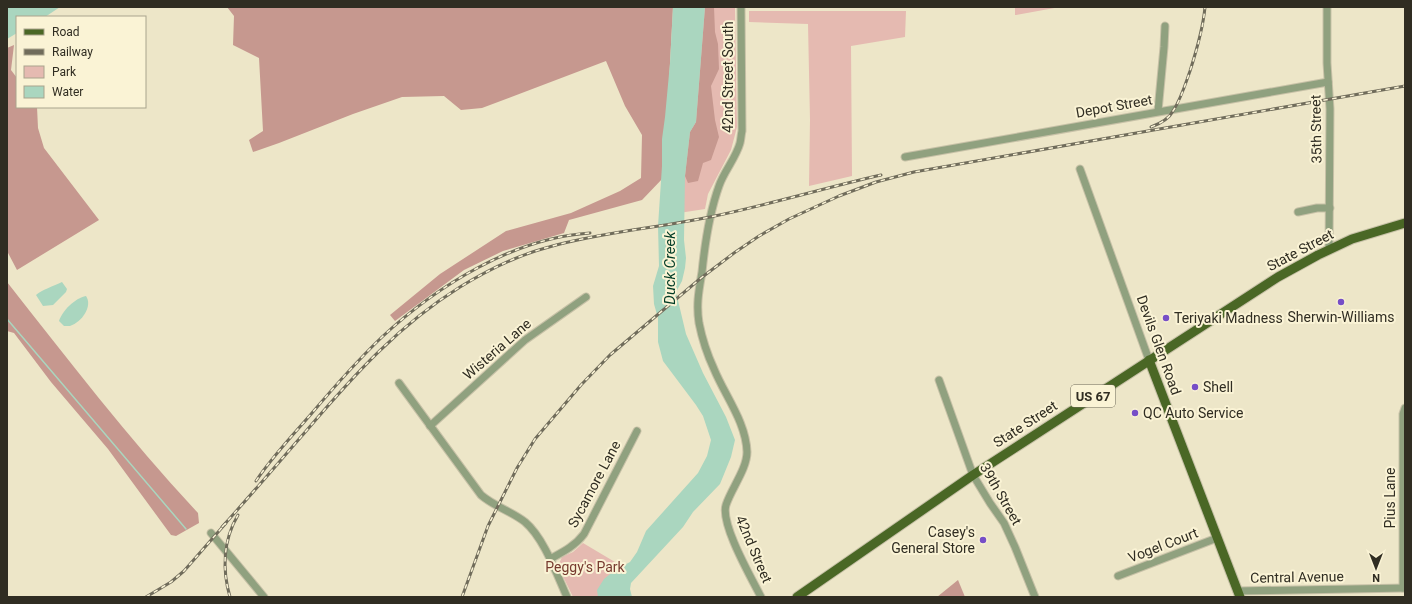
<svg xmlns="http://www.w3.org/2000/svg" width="1412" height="604" font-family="Roboto,sans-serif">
  <rect width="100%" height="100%" fill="#ede6c8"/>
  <g fill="#e5bab1">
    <polygon points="673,7 735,7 737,127 731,150 708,194 705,209 666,215"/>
    <polygon points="1015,7 1060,7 1016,15 1015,15"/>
    <polygon points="749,11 906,11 905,37 851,46 852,176 809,186 810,120 808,24 749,22"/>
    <polygon points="583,543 625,568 608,597 573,597 558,566 562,557 573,552"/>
  </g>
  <g fill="#c6988f">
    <polygon points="227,7 673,7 664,177 642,200 569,220 564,233 503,251 464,270 395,321 390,315 440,274 506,231 571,213 620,191 641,178 642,135 625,106 606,61 482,108 461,110 444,96 402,97 353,114 279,143 253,152 249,140 263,131 259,58 233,45 234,16"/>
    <polygon points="705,7 714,7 715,32 718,44 719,69 711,86 715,120 719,137 711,160 703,163 698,181 688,183 685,176 690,132 696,122"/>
    <polygon points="14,45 11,70 17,78 17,107 37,107 38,128 44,148 99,220 17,270 7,251 7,48"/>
    <path d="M 7,282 C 69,361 130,440 198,513 L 199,523 L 176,536 L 171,535 L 108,449 L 51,382 L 14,333 L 7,331 Z"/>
    <polygon points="958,580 965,597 937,597"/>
  </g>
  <g fill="#aad6bf">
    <polygon points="7,7 60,7 45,17 17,17 17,33 7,39"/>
    <polygon points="673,7 705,7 696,122 690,132 685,176 684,240 686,258 685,268 682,281 676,292 686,334 703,373 726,417 735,440 731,457 720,484 693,512 683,527 631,583 630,589 632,597 598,597 597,590 604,579 615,570 630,562 637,552 646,531 698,473 707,456 711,440 703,416 696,405 663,361 658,342 658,318 654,304 653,286 659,266 658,226 662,166 662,139 665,117 670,63"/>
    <path d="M 62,282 L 67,289 L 66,292 L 53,305 L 43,306 L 36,295 C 41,290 54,286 62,282 Z"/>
    <path d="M 86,296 C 93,306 82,322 70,326 C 68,326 66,326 64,326 L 59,321 C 62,311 75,298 86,296 Z"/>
  </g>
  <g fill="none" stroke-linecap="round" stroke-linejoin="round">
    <polyline stroke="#aad6bf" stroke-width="1.5" points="7,319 186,529"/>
    <defs>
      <g id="minor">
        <path d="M 741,7 L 742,131 C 741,135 741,139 740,143 C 736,158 724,171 719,186 C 709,214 705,242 702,272 C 699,290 696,304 699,323 C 702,338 707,354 714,369 C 725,396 746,422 747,452 C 747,469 731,489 726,505 C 720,524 752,579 761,597"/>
        <polyline points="1327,7 1327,63 1330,109 1329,250"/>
        <polyline points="1158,111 1164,47 1165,26"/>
        <polyline points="905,157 1328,82"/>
        <polyline points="1080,169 1149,360"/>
        <polyline points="1298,212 1317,208 1330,208"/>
        <polyline points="939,380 973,475 990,503 1004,523 1015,547 1035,597"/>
        <path d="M 399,383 L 481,495 C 495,507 511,511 525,522 C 544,538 557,575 567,597"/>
        <polyline points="430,426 525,340 586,297"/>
        <polyline points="211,533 264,597"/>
        <path d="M 550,559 C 563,552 575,546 584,534 L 637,431"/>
        <polyline points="1118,576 1217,538"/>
        <polyline points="1403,588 1403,414 1405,408"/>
        <polyline points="1237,591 1405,588"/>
      </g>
      <g id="major">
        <polyline points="1149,360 1240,597"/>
        <polyline points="797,597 973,475 1278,277 1318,255 1352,239 1405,223"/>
      </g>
    </defs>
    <use href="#minor" stroke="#c7c1a7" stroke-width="9"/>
    <use href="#major" stroke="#c7c1a7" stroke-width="11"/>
    <use href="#minor" stroke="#90a17f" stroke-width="7"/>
    <use href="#major" stroke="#4a6725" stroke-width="9"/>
    <defs>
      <g id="rail">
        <path d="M 1151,127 C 1159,124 1169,119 1173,111 C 1181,99 1185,85 1190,71 C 1197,49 1203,29 1205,7"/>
        <path d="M 256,481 C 272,457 293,435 312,413 C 334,387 357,361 382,337 C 437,286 513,238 590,233"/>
        <path d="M 222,527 C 251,495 279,462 307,430 C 354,375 399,325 460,287 C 488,270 518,255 549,247 C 602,232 657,228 710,217 C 768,205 824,188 881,175"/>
        <polyline points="146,597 171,582 184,571 226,523"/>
        <path d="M 230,597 C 222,570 223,540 238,515"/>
        <polyline points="462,597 488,526 517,468 535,439 581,385 610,355 701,278 734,253 759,236 789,219 839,196 876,182 914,172 1405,86"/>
      </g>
    </defs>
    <use href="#rail" stroke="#706c5b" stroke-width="3"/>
    <use href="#rail" stroke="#faf3d5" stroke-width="1.5" stroke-dasharray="4.5" stroke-linecap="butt"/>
  </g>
  <g fill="#764ec7" stroke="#faf3d5" stroke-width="1.5">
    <circle cx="1341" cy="302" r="4"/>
    <circle cx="1166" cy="318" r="4"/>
    <circle cx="1195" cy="387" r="4"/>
    <circle cx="1135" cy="413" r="4"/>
    <circle cx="983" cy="540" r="4"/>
  </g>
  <g text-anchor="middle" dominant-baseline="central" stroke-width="4" stroke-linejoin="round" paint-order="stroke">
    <rect fill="#faf3d5" stroke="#6d6858" stroke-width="1" x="1071" y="385" width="44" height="22" rx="3"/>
    <g font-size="13" font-weight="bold" fill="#302d22">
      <text x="1093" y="396">US 67</text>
    </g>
    <g font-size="14" fill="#302d22" stroke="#faf3d5">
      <text transform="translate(728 77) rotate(-90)">42nd Street South</text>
      <text transform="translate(1114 106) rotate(-10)">Depot Street</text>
      <text transform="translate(1316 129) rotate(-91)">35th Street</text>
      <text transform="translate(1300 250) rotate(-28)">State Street</text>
      <text transform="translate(1159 345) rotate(70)">Devils Glen Road</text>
      <text transform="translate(497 349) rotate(-41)">Wisteria Lane</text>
      <text transform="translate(1025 424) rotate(-33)">State Street</text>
      <text transform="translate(594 484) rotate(-62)">Sycamore Lane</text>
      <text transform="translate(1001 494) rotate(60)">39th Street</text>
      <text transform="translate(1390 498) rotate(-90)">Pius Lane</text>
      <text transform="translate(1163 545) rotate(-21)">Vogel Court</text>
      <text transform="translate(754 549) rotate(67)">42nd Street</text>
      <text transform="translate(1297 577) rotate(-1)">Central Avenue</text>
    </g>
    <g font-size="14" fill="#302d22" stroke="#faf3d5" text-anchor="start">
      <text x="1341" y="317" text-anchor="middle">Sherwin-Williams</text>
      <text x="1174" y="318">Teriyaki Madness</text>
      <text x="1203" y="387">Shell</text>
      <text x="1143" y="413">QC Auto Service</text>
      <text x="975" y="532" text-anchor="end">Casey's<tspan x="975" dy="16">General Store</tspan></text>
    </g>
    <g font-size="14" fill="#763a2f" stroke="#faf3d5">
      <text x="585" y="567">Peggy's Park</text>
    </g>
    <g font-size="15" font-style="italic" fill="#003b25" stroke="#faf3d5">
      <text transform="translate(670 268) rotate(-90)">Duck Creek</text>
    </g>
  </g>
  <rect width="1412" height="604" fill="none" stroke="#302d22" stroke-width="16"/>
  <rect x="16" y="16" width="130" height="92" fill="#faf3d5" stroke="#a9a48d"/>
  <rect x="24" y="29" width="20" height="6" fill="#4a6725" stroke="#a9a48d"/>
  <text x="52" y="36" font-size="12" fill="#302d22">Road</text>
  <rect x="24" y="49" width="20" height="6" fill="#706c5b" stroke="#a9a48d"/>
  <text x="52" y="56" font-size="12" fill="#302d22">Railway</text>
  <rect x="24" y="66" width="20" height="12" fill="#e5bab1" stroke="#a9a48d"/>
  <text x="52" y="76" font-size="12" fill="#302d22">Park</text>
  <rect x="24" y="86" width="20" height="12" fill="#aad6bf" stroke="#a9a48d"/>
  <text x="52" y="96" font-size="12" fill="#302d22">Water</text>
  <g transform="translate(1376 568) rotate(180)" stroke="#faf3d5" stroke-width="3" paint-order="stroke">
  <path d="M0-3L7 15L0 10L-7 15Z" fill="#302d22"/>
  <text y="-6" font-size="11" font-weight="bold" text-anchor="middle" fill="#302d22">N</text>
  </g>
</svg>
